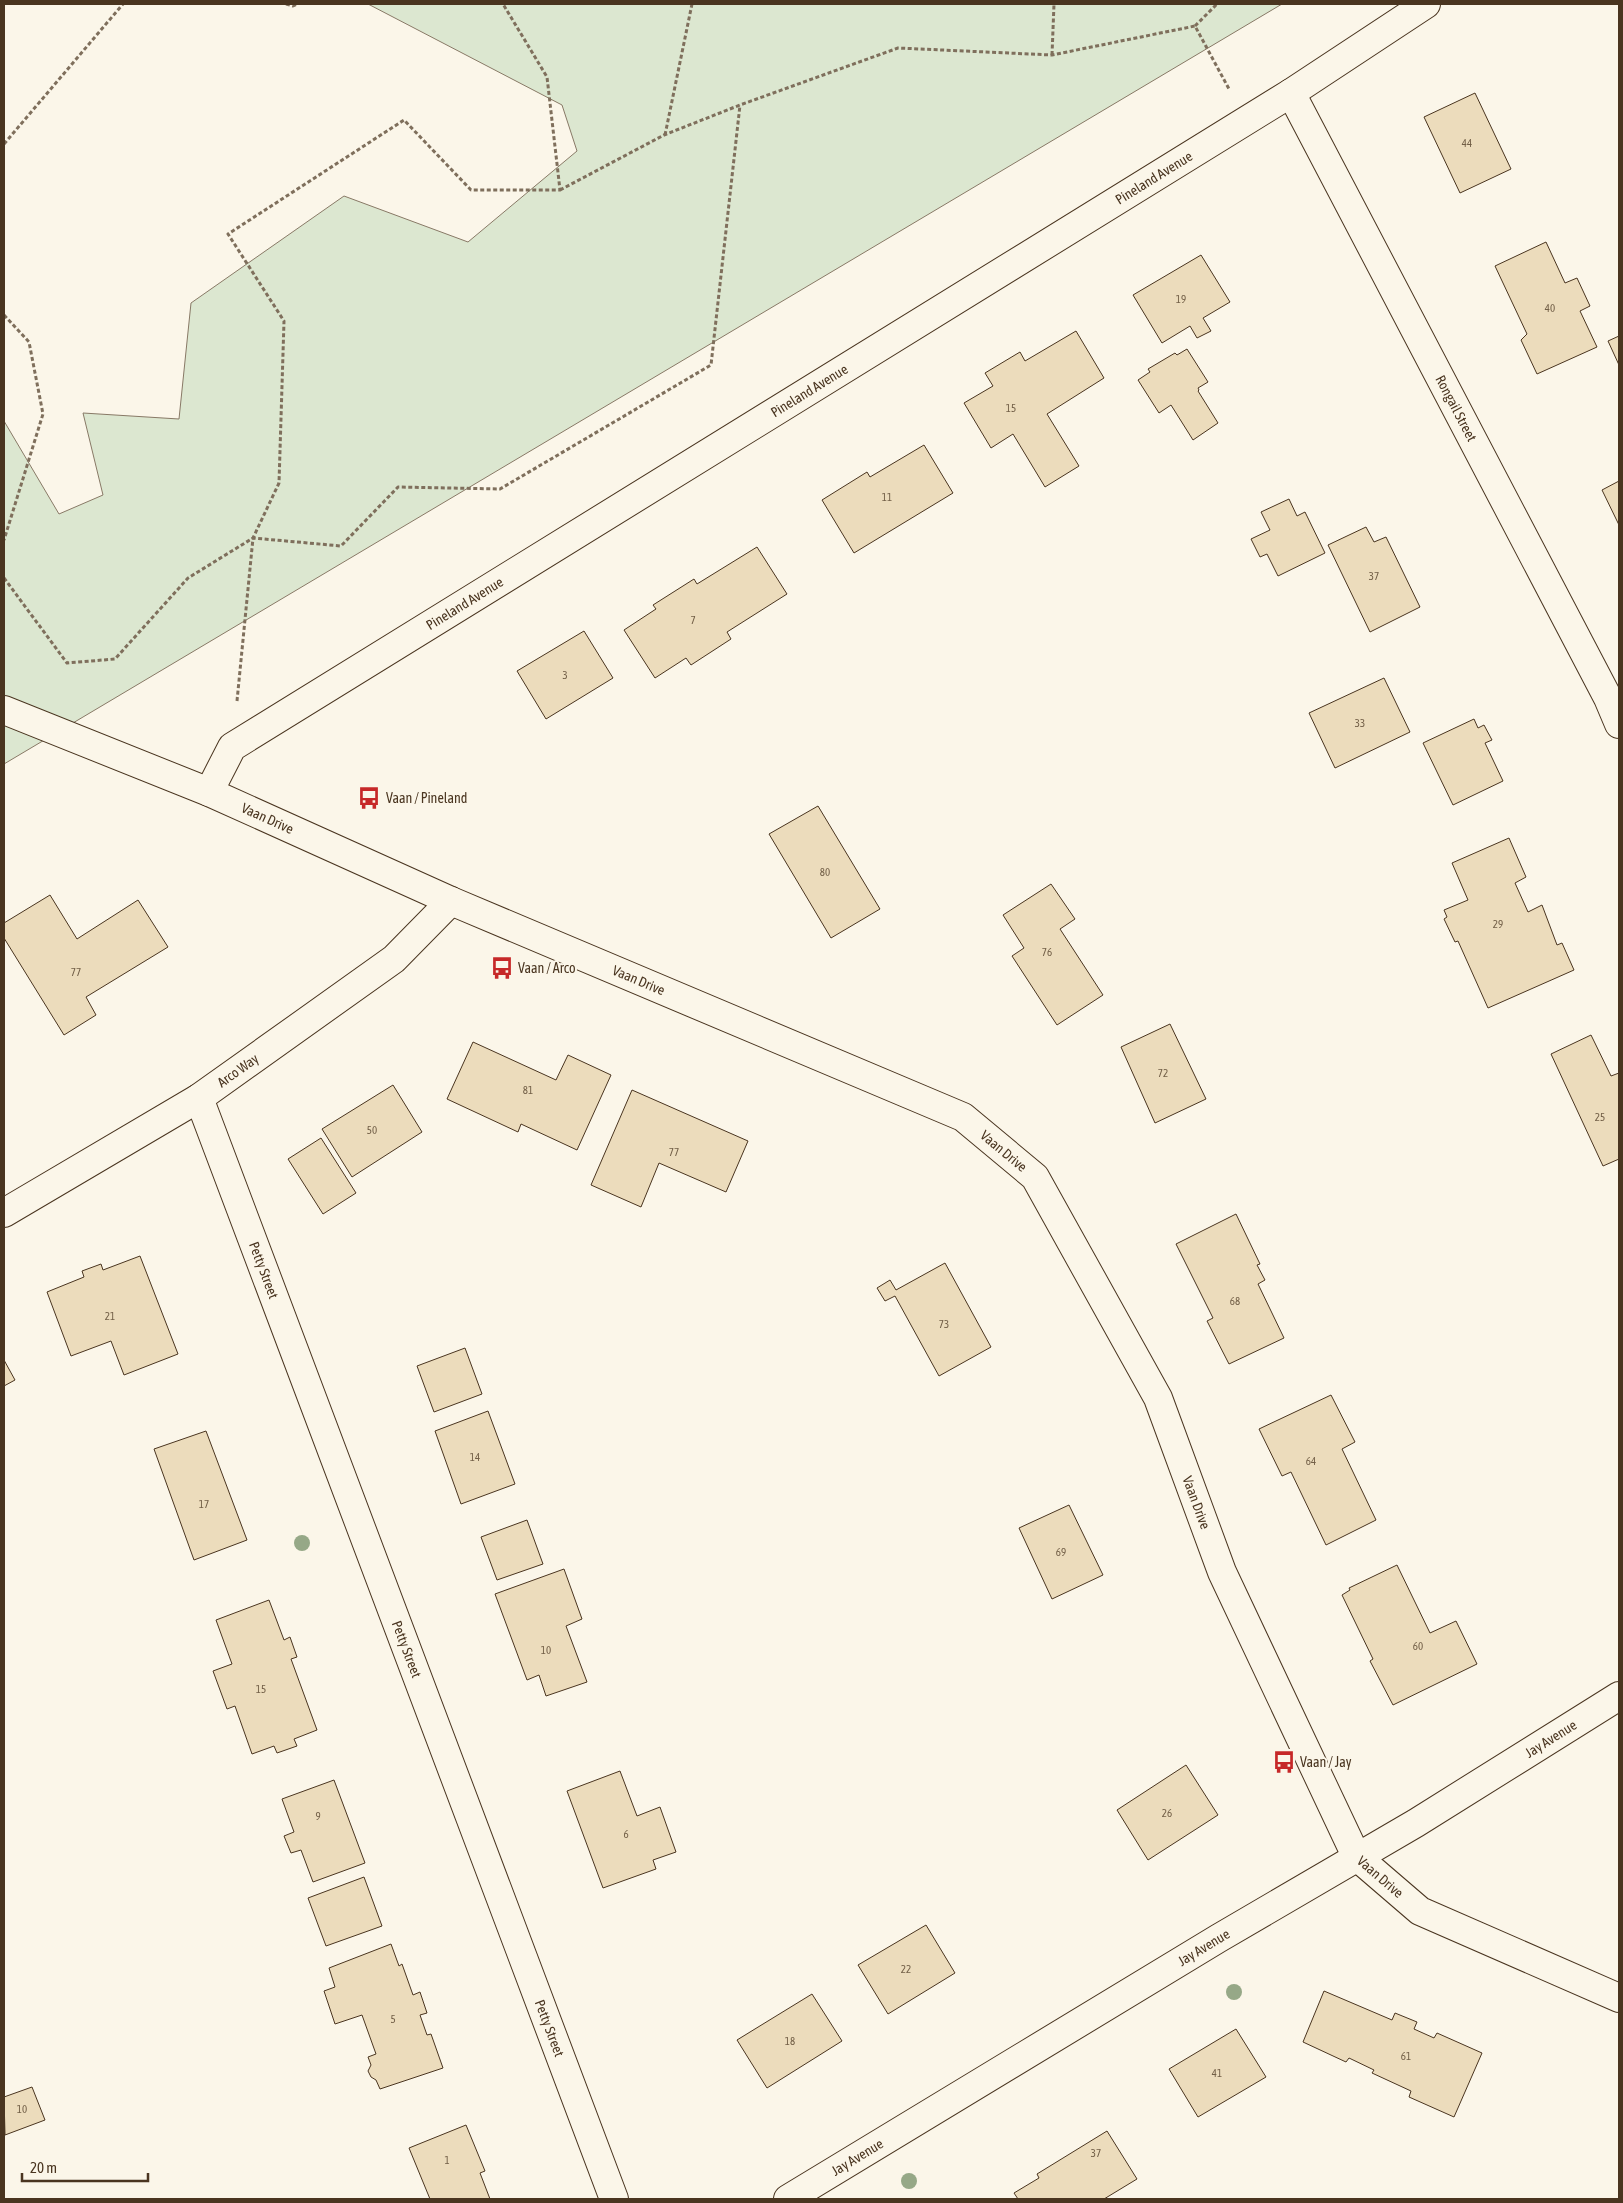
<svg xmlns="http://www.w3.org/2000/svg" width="1623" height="2203" font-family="'Asap Condensed',sans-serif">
  <rect width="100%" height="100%" fill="#fbf6e9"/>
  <polygon fill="#dce7d0" stroke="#887966" points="368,4 1282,4 4,764 4,421 59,514 103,495 83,413 179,419 191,303 344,196 468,242 577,151 562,105"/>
  <g fill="#ecdcbc" stroke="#4a3520">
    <polygon points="1475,93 1511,169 1460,193 1424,117"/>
    <polygon points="1546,242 1565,283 1577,278 1590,306 1580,311 1597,347 1537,374 1521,340 1527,334 1495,266"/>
    <polygon points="1201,255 1230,302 1203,318 1211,331 1197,338 1190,326 1162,343 1133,295"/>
    <polygon points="1076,331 1104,378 1047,414 1079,466 1045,487 1013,434 991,448 964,403 993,386 985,373 1020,352 1025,361"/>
    <polygon points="1619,336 1619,365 1608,341"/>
    <polygon points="1187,349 1208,382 1198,388 1199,390 1198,391 1218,423 1193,440 1171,405 1159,413 1138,380 1150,372 1148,369 1175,353 1177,355"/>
    <polygon points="924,445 953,493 854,553 822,500 867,472 870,477"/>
    <polygon points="1619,481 1619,525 1602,490"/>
    <polygon points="1289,499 1297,516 1305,512 1325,553 1278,576 1267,554 1260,557 1251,539 1270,530 1261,512"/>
    <polygon points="1366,527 1374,542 1386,537 1420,607 1370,632 1328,545"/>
    <polygon points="757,547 787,594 727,632 731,639 691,665 686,658 655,678 624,630 656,609 653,605 694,579 697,584"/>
    <polygon points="584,631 613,678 546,719 517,671"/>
    <polygon points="1384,678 1410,732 1335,768 1309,713"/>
    <polygon points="1474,719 1478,728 1484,725 1492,740 1485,743 1503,781 1453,805 1423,743"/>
    <polygon points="818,806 880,909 831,938 769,834"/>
    <polygon points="1509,838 1526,877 1515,883 1528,912 1542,905 1557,945 1562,943 1574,970 1488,1008 1458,941 1455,942 1444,919 1447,917 1444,910 1468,900 1452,863"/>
    <polygon points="1051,884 1075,919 1060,929 1103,995 1057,1025 1012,956 1024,948 1003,915"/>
    <polygon points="50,895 77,939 138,900 168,947 86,997 96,1015 64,1035 4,938 4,923"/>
    <polygon points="1170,1024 1206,1099 1155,1123 1121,1047"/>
    <polygon points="1591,1035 1611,1076 1619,1073 1619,1159 1603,1166 1551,1054"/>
    <polygon points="473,1042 556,1080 568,1055 611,1075 577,1150 521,1124 518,1132 447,1099"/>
    <polygon points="393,1085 422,1132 352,1177 322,1129"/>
    <polygon points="632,1090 748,1141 726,1192 659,1163 641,1207 591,1185"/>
    <polygon points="321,1138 356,1193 323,1214 288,1159"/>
    <polygon points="1236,1214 1260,1264 1257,1265 1265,1280 1258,1284 1284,1338 1229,1364 1207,1321 1213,1318 1176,1244"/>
    <polygon points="140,1256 178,1354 124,1375 111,1341 71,1356 47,1292 84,1277 82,1271 101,1264 103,1270"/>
    <polygon points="945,1263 991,1347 939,1376 895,1296 885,1301 877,1288 890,1280 896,1290"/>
    <polygon points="465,1348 482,1394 434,1412 417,1366"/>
    <polygon points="4,1360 15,1380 4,1386"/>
    <polygon points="1331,1395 1355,1442 1342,1449 1376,1520 1326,1545 1291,1472 1282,1476 1259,1429"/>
    <polygon points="488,1411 515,1484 461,1504 435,1431"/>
    <polygon points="206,1431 247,1540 194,1560 154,1449"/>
    <polygon points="1069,1505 1103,1575 1052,1599 1019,1528"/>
    <polygon points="527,1520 543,1564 497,1580 481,1537"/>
    <polygon points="1397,1565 1430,1633 1456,1621 1477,1664 1393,1705 1370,1661 1373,1659 1342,1595 1350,1590 1349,1588"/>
    <polygon points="564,1569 582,1619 566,1626 587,1682 546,1696 539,1675 527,1680 495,1594"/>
    <polygon points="269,1600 284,1640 290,1637 297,1657 291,1659 317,1730 294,1739 297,1746 277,1753 274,1746 252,1754 235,1706 227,1709 213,1671 232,1664 216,1620"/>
    <polygon points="1186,1765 1218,1815 1148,1860 1117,1810"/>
    <polygon points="620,1771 637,1816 660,1807 676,1852 653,1860 656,1869 603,1888 567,1791"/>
    <polygon points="334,1780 365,1863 313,1882 301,1850 291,1853 284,1836 294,1832 282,1799"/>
    <polygon points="364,1877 382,1926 326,1946 308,1898"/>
    <polygon points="926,1925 955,1973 888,2014 858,1965"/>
    <polygon points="391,1944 399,1966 402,1964 413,1995 420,1992 427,2013 420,2015 427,2035 431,2034 443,2068 380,2089 376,2080 371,2077 368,2071 371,2065 368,2057 376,2054 362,2015 335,2024 324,1991 335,1987 329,1968"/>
    <polygon points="1324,1991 1392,2020 1395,2013 1417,2022 1414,2029 1434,2038 1437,2033 1482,2053 1454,2117 1409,2097 1411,2091 1372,2073 1374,2070 1349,2058 1346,2062 1303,2042"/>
    <polygon points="812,1994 842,2041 767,2088 737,2040"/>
    <polygon points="1236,2029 1266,2077 1198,2117 1169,2069"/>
    <polygon points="32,2087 45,2120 5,2135 4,2097"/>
    <polygon points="466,2125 485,2171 480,2173 490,2199 430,2199 409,2148"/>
    <polygon points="1107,2131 1137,2179 1104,2199 1018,2199 1014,2193 1039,2178 1037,2174"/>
  </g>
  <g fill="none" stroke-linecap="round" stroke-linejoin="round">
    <defs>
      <g id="street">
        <path id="s1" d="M 1291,93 L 1608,698 L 1619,724"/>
        <path id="s2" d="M 209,792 L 232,747 L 1291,93 L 1426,4"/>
        <path id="s3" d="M 199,1098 L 614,2199"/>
        <path id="s4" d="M 4,1213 L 199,1098 L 394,959 L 451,901"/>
        <path id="s5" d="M 788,2199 L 1219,1938 L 1416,1823 L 1619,1696"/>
      </g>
      <g id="secondary">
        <path id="s6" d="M 4,710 L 209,792 L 451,901 L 963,1117 L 1035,1177 L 1158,1398 L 1222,1572 L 1356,1856 L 1420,1911 L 1619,1998"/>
      </g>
    </defs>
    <use href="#street" stroke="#4a3520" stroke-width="30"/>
    <use href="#secondary" stroke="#4a3520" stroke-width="30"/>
    <g stroke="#7f6f5c" stroke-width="3" stroke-dasharray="4 2.5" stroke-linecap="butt">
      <polyline points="286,4 293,6 297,4"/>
      <polyline points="1195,26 1217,4"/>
      <polyline points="1052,55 1054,4"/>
      <polyline points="665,135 692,4"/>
      <polyline points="4,144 123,4"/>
      <polyline points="560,190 664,135 740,105 898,48 1052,55 1195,26 1229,89"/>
      <polyline points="4,315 29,342 43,414 4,540"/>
      <polyline points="4,578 67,663 115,659 188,578 253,538 341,546 398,487 500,489 711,365 740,105"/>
      <polyline points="237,701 253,538 279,483 284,321 228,234 404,120 471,190 560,190 547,77 503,4"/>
    </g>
    <use href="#street" stroke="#fbf6e9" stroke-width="28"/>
    <use href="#secondary" stroke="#fbf6e9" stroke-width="28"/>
  </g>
  <g fill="#96a887">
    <circle cx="302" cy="1543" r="8"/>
    <circle cx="1234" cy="1992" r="8"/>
    <circle cx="909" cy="2181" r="8"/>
  </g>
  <defs>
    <symbol id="bus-bare" viewBox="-9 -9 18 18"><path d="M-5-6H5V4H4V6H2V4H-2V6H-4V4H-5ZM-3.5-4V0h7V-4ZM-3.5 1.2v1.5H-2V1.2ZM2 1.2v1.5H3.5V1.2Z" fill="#c62828" stroke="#fbf6e9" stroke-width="2.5" paint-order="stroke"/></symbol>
  </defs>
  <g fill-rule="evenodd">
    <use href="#bus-bare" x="353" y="782" width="32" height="32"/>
    <use href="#bus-bare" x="486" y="952" width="32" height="32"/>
    <use href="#bus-bare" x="1268" y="1746" width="32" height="32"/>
  </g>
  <g text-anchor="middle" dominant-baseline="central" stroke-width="4" stroke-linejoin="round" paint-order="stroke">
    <g font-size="11" fill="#725f47">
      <text x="1467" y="143">44</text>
      <text x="1181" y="299">19</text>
      <text x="1550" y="308">40</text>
      <text x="1011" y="408">15</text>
      <text x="887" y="497">11</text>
      <text x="1374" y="576">37</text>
      <text x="693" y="620">7</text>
      <text x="565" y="675">3</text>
      <text x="1360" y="723">33</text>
      <text x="825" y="872">80</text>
      <text x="1498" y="924">29</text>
      <text x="1047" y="952">76</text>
      <text x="76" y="972">77</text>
      <text x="1163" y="1073">72</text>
      <text x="528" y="1090">81</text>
      <text x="1600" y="1117">25</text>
      <text x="372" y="1130">50</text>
      <text x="674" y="1152">77</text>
      <text x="1235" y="1301">68</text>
      <text x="110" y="1316">21</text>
      <text x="944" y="1324">73</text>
      <text x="475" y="1457">14</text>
      <text x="1311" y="1461">64</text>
      <text x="204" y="1504">17</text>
      <text x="1061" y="1552">69</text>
      <text x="1418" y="1646">60</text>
      <text x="546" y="1650">10</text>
      <text x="261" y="1689">15</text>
      <text x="1167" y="1813">26</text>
      <text x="318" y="1816">9</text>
      <text x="626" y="1834">6</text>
      <text x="906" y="1969">22</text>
      <text x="393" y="2019">5</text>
      <text x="790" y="2041">18</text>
      <text x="1406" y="2056">61</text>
      <text x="1217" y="2073">41</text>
      <text x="22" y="2109">10</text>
      <text x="1096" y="2153">37</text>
      <text x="447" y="2160">1</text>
    </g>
    <g font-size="14" fill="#4a3520" stroke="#fbf6e9">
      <text stroke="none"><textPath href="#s2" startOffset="1134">Pineland Avenue</textPath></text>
      <text stroke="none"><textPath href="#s2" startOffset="729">Pineland Avenue</textPath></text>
      <text stroke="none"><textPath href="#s1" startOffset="356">Rongail Street</textPath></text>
      <text stroke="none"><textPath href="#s2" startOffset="324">Pineland Avenue</textPath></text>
      <text stroke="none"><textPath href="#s6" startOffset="285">Vaan Drive</textPath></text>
      <text stroke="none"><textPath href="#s6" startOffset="690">Vaan Drive</textPath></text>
      <text stroke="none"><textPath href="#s4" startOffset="274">Arco Way</textPath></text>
      <text stroke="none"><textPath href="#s6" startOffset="1095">Vaan Drive</textPath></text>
      <text stroke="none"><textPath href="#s3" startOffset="184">Petty Street</textPath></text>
      <text stroke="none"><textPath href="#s6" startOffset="1500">Vaan Drive</textPath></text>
      <text stroke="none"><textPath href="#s3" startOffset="589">Petty Street</textPath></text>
      <text stroke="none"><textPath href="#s5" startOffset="891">Jay Avenue</textPath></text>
      <text stroke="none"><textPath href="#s6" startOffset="1920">Vaan Drive</textPath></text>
      <text stroke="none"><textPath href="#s5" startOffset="486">Jay Avenue</textPath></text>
      <text stroke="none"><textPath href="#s3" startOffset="994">Petty Street</textPath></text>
      <text stroke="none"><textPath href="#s5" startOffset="81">Jay Avenue</textPath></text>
    </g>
    <g font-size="14" fill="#4a3520" stroke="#fbf6e9" text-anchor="start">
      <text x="386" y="798">Vaan / Pineland</text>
      <text x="518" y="968">Vaan / Arco</text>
      <text x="1300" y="1762">Vaan / Jay</text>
    </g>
  </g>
  <rect width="1623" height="2203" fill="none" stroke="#4a3520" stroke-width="10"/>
  <path d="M22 2173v8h126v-8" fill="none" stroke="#4a3520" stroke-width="2.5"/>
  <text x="30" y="2173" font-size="15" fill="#4a3520" stroke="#fbf6e9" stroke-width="4" paint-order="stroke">20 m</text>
</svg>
